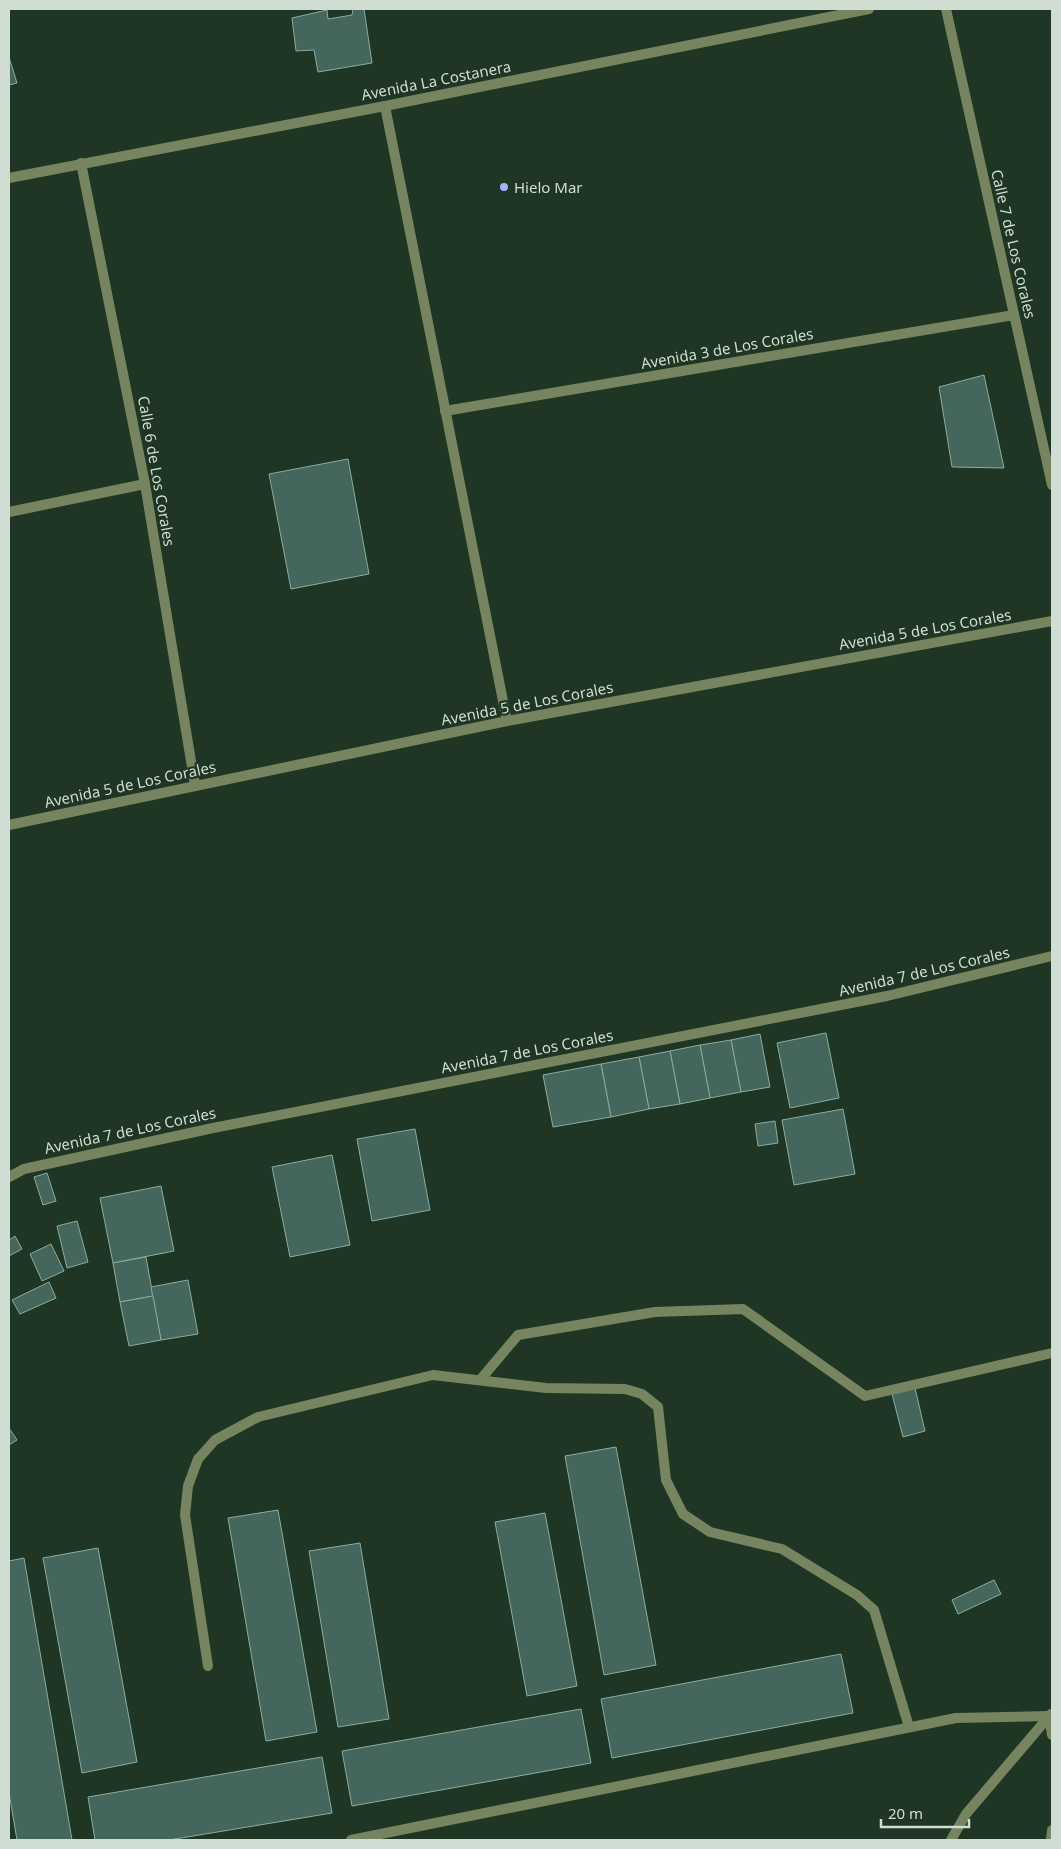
<svg xmlns="http://www.w3.org/2000/svg" width="1061" height="1849" font-family="'Noto Sans',sans-serif">
  <rect width="100%" height="100%" fill="#203624"/>
  <g fill="#45665c" stroke="#89ada2">
    <polygon points="353,9 364,9 372,63 318,72 314,50 296,51 292,18 327,10 328,19 352,15"/>
    <polygon points="9,57 17,83 9,85"/>
    <polygon points="984,375 1004,468 952,467 939,387"/>
    <polygon points="348,459 369,574 291,589 269,474"/>
    <polygon points="826,1033 839,1098 790,1108 777,1043"/>
    <polygon points="760,1034 770,1087 741,1092 731,1040"/>
    <polygon points="731,1040 741,1092 710,1098 700,1045"/>
    <polygon points="700,1045 710,1098 680,1104 670,1051"/>
    <polygon points="670,1051 680,1104 649,1109 639,1057"/>
    <polygon points="639,1057 649,1109 611,1117 601,1064"/>
    <polygon points="601,1064 611,1117 553,1127 543,1075"/>
    <polygon points="843,1109 855,1174 794,1185 782,1120"/>
    <polygon points="775,1121 778,1143 758,1146 755,1124"/>
    <polygon points="415,1129 430,1210 372,1221 357,1139"/>
    <polygon points="332,1155 350,1245 290,1257 272,1167"/>
    <polygon points="47,1173 56,1201 43,1205 34,1177"/>
    <polygon points="161,1186 174,1251 113,1263 100,1198"/>
    <polygon points="77,1221 88,1262 67,1268 57,1226"/>
    <polygon points="15,1236 22,1249 9,1256 9,1240"/>
    <polygon points="51,1244 64,1271 42,1281 30,1254"/>
    <polygon points="146,1257 153,1296 120,1302 113,1263"/>
    <polygon points="188,1280 198,1334 161,1340 151,1287"/>
    <polygon points="49,1282 56,1298 20,1314 12,1300"/>
    <polygon points="153,1296 161,1340 129,1346 120,1302"/>
    <polygon points="915,1388 925,1431 903,1437 892,1394"/>
    <polygon points="9,1428 17,1440 9,1445"/>
    <polygon points="616,1447 656,1665 604,1675 565,1456"/>
    <polygon points="278,1510 317,1732 266,1741 228,1518"/>
    <polygon points="545,1513 577,1686 527,1696 495,1522"/>
    <polygon points="360,1543 389,1719 338,1727 309,1551"/>
    <polygon points="98,1548 137,1762 82,1773 43,1558"/>
    <polygon points="24,1558 72,1840 17,1840 9,1793 9,1561"/>
    <polygon points="994,1580 1001,1594 958,1614 952,1600"/>
    <polygon points="841,1654 853,1713 612,1758 601,1699"/>
    <polygon points="581,1709 591,1763 352,1806 342,1751"/>
    <polygon points="322,1757 332,1813 169,1840 95,1840 88,1797"/>
  </g>
  <g fill="none" stroke-linecap="round" stroke-linejoin="round">
    <g stroke="#76845f" stroke-width="10">
      <polyline points="946,9 1052,485"/>
      <polyline points="385,106 507,721"/>
      <polyline points="81,163 145,484 195,785"/>
      <polyline points="9,178 385,106 869,9"/>
      <polyline points="445,411 1014,315"/>
      <polyline points="9,512 145,484"/>
      <polyline points="9,825 507,721 1052,621"/>
      <polyline points="9,1177 24,1169 213,1128 887,996 1052,956"/>
      <polyline points="480,1380 518,1335 655,1312 743,1309 865,1396 1052,1353"/>
      <polyline points="208,1666 185,1515 188,1486 198,1459 215,1440 258,1417 433,1375 546,1388 625,1389 642,1394 658,1407 666,1480 683,1514 710,1532 782,1549 857,1595 874,1610 909,1727"/>
      <polyline points="351,1840 956,1718 1049,1716 1052,1735"/>
      <polyline points="951,1840 966,1814 1051,1714"/>
      <polyline points="1051,1840 1052,1830"/>
    </g>
  </g>
  <circle fill="#a4b1fc" stroke="#203624" stroke-width="2" cx="504" cy="187" r="5"/>
  <g text-anchor="middle" dominant-baseline="central" stroke-width="4.5" stroke-linejoin="round" paint-order="stroke">
    <g font-size="15" fill="#d0ddd2" stroke="#203624">
      <text transform="translate(436 80) rotate(-11)">Avenida La Costanera</text>
      <text transform="translate(1014 244) rotate(77)">Calle 7 de Los Corales</text>
      <text transform="translate(727 348) rotate(-10)">Avenida 3 de Los Corales</text>
      <text transform="translate(157 471) rotate(80)">Calle 6 de Los Corales</text>
      <text transform="translate(925 629) rotate(-10)">Avenida 5 de Los Corales</text>
      <text transform="translate(527 703) rotate(-11)">Avenida 5 de Los Corales</text>
      <text transform="translate(130 784) rotate(-12)">Avenida 5 de Los Corales</text>
      <text transform="translate(924 971) rotate(-13)">Avenida 7 de Los Corales</text>
      <text transform="translate(527 1051) rotate(-11)">Avenida 7 de Los Corales</text>
      <text transform="translate(130 1130) rotate(-12)">Avenida 7 de Los Corales</text>
    </g>
    <g font-size="15" fill="#d0ddd2" stroke="#203624" text-anchor="start">
      <text x="514" y="187">Hielo Mar</text>
    </g>
  </g>
  <rect width="1061" height="1849" fill="none" stroke="#d0ddd2" stroke-width="20"/>
  <path d="M881 1819v8h88v-8" fill="none" stroke="#d0ddd2" stroke-width="2.5"/>
  <text x="888" y="1819" font-size="15" fill="#d0ddd2" stroke="#203624" stroke-width="4" paint-order="stroke">20 m</text>
</svg>
